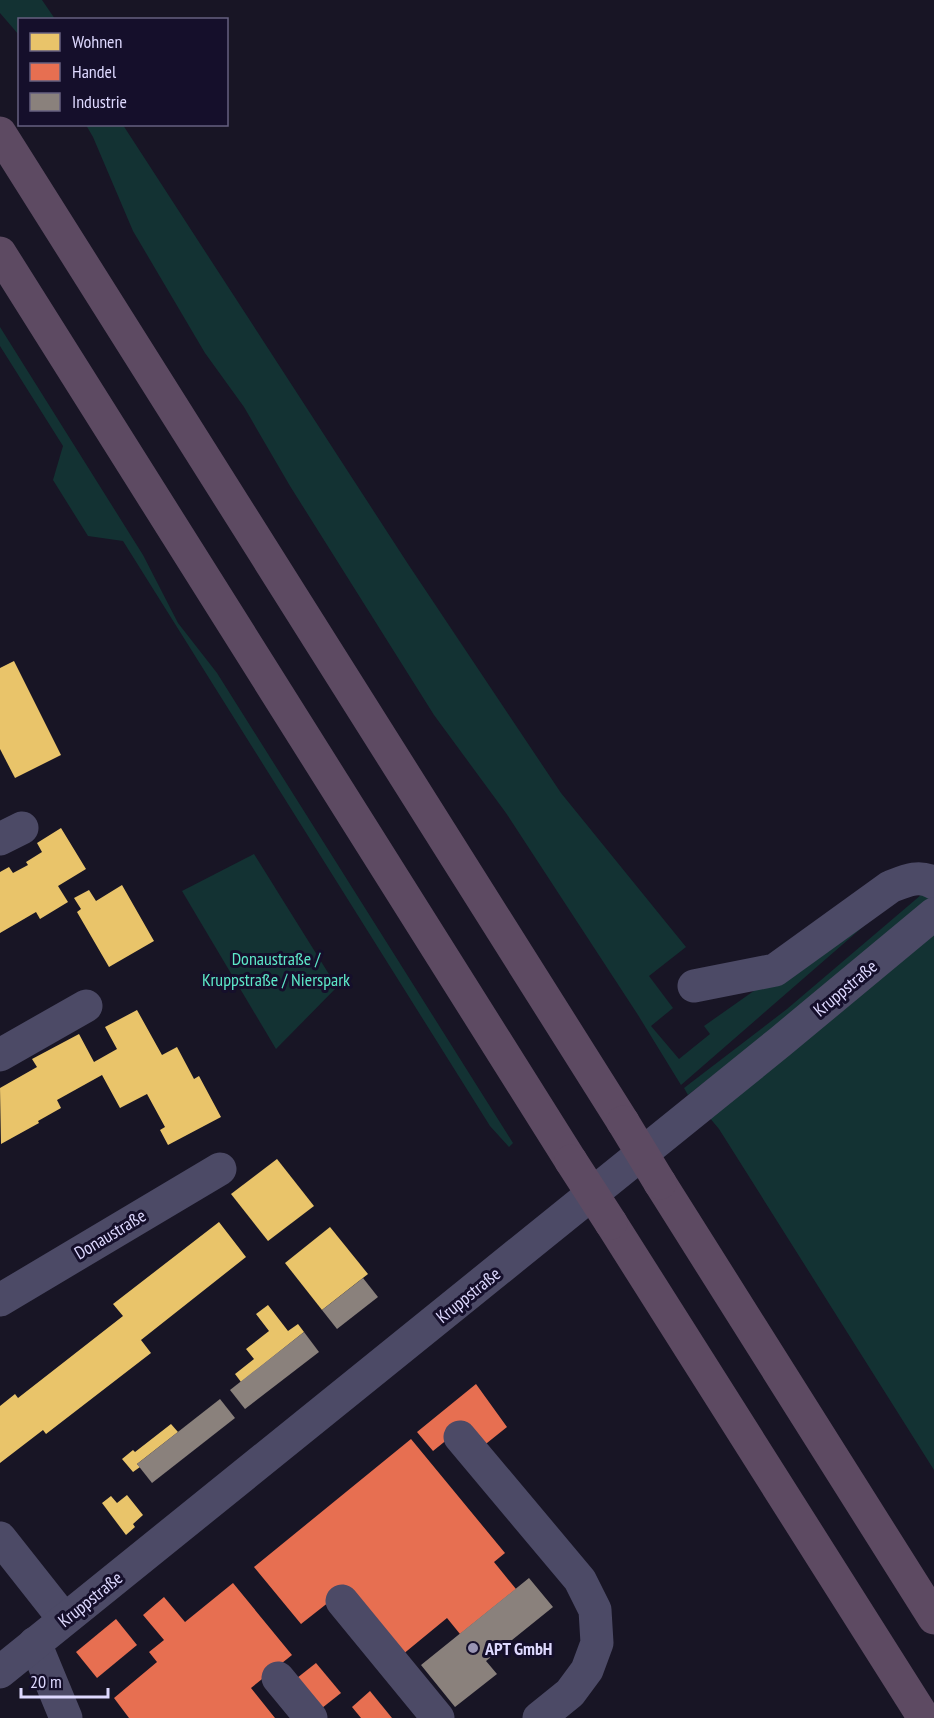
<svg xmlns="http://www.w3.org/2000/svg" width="934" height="1718" font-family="'PT Sans Narrow',sans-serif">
  <rect width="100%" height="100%" fill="#181525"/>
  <g fill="#133233">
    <polygon points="0,0 42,0 55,19 20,20 19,35 0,13"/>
    <polygon points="86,125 123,125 408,564 561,793 686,947 649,976 673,1008 651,1026 679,1059 710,1034 704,1026 778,974 865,925 681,1085 638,1015 506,813 434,715 290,486 244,407 205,353 133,231 93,137"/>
    <polygon points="0,327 143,555 178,623 217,673 513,1143 509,1147 490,1126 123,541 88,536 53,480 63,446 0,346"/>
    <polygon points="254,854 337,987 276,1049 182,891"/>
    <polygon points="928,889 934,895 792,1014 688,1095 684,1088 787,1009"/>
    <polygon points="934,932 934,1470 719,1129 709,1117"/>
  </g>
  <g fill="#e9c46a">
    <polygon points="14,661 61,755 15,778 0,749 0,668"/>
    <polygon points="61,828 86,869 58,886 68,902 40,919 36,912 0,933 0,872 9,867 13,873 28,865 26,862 42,852 37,843"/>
    <polygon points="122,885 154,941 109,967 77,912 81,909 74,898 89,890 96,901"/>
    <polygon points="137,1010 162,1055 177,1047 194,1079 199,1076 221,1117 168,1145 160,1130 165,1127 147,1094 120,1108 102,1075 57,1100 61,1108 38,1121 39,1123 1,1144 0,1088 37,1067 32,1059 79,1034 94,1062 117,1049 105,1027"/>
    <polygon points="277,1159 314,1206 268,1241 231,1194"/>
    <polygon points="219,1222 246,1257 141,1340 151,1353 46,1434 43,1430 0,1463 0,1406 15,1394 18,1398 123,1316 113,1304"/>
    <polygon points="330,1227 368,1274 322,1310 285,1263"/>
    <polygon points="268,1305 288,1331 298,1324 304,1332 241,1382 235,1374 254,1359 246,1349 269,1331 256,1314"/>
    <polygon points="171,1424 178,1432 137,1464 140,1467 133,1472 122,1459 133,1450 135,1452"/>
    <polygon points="127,1495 143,1515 133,1524 135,1527 126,1535 102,1503 111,1496 117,1503"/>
  </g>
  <g fill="#e76f51">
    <polygon points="476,1384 507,1427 482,1447 464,1426 433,1451 417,1432"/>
    <polygon points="411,1439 505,1553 494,1562 516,1589 460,1634 447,1618 402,1655 348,1587 301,1624 254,1567"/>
    <polygon points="233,1583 292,1655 251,1688 275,1718 129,1718 114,1698 157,1662 149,1652 164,1640 143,1615 164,1597 185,1622"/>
    <polygon points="116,1619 137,1645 97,1678 76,1652"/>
    <polygon points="316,1663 341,1693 322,1708 297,1678"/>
    <polygon points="370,1691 392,1718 361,1718 352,1707"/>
  </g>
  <g fill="#8a817c">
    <polygon points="363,1278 378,1297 337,1329 322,1310"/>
    <polygon points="304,1332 319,1352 245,1409 230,1390"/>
    <polygon points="220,1399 235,1418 152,1483 137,1464"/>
    <polygon points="529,1578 553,1607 486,1661 497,1674 455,1707 421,1665"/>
  </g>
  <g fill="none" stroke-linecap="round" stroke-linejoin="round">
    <g stroke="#4c4a66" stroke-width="33">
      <polyline points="0,839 22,828"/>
      <path d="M 694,986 L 775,970 L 890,887 C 905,881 919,874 934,883"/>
      <polyline points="0,1055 86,1006"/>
      <polyline points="0,1300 220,1169"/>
      <polyline points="460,1437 580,1580 595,1610 597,1643 587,1670 570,1693 539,1718"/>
      <polyline points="0,1538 64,1619"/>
      <polyline points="342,1601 438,1718"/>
      <polyline points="35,1643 66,1718"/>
      <polyline points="0,1672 780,1042 934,914"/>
      <polyline points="278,1678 311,1718"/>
    </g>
    <g stroke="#5d4a62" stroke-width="33">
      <polyline points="0,133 623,1122"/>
      <polyline points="0,253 571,1161"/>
      <polyline points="660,1183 934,1618"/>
      <polyline points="611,1223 924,1718"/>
    </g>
    <g stroke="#5d4a62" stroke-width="33">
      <polyline points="623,1122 660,1183"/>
      <polyline points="571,1161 611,1223"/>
    </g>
  </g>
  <circle fill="#9994b3" stroke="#150f2b" stroke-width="2" cx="473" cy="1648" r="6"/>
  <g text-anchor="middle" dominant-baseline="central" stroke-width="6" stroke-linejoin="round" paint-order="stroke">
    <g font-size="18" fill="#5de8c8" stroke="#150f2b">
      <text x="276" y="958">Donaustraße /<tspan x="276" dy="21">Kruppstraße / Nierspark</tspan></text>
    </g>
    <g font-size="18" fill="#ded9ff" stroke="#150f2b">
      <text transform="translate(845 988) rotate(-40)">Kruppstraße</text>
      <text transform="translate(110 1234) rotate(-31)">Donaustraße</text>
      <text transform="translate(468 1295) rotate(-39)">Kruppstraße</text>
      <text transform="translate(90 1599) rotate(-39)">Kruppstraße</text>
    </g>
    <g font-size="18" font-weight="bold" fill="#ded9ff" stroke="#150f2b" text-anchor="start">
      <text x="485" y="1648">APT GmbH</text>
    </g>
  </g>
  <rect x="18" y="18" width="210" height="108" fill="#150f2b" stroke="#656080" stroke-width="1.5"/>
  <rect x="30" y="33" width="30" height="18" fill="#e9c46a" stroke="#656080" stroke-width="1.5"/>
  <text x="72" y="48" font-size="18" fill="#ded9ff">Wohnen</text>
  <rect x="30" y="63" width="30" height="18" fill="#e76f51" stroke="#656080" stroke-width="1.5"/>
  <text x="72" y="78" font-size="18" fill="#ded9ff">Handel</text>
  <rect x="30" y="93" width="30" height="18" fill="#8a817c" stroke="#656080" stroke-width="1.5"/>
  <text x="72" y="108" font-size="18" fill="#ded9ff">Industrie</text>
  <path d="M21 1688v9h87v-9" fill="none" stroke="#ded9ff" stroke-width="3"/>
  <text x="30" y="1688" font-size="18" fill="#ded9ff" stroke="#150f2b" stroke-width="4.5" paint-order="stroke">20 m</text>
</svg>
